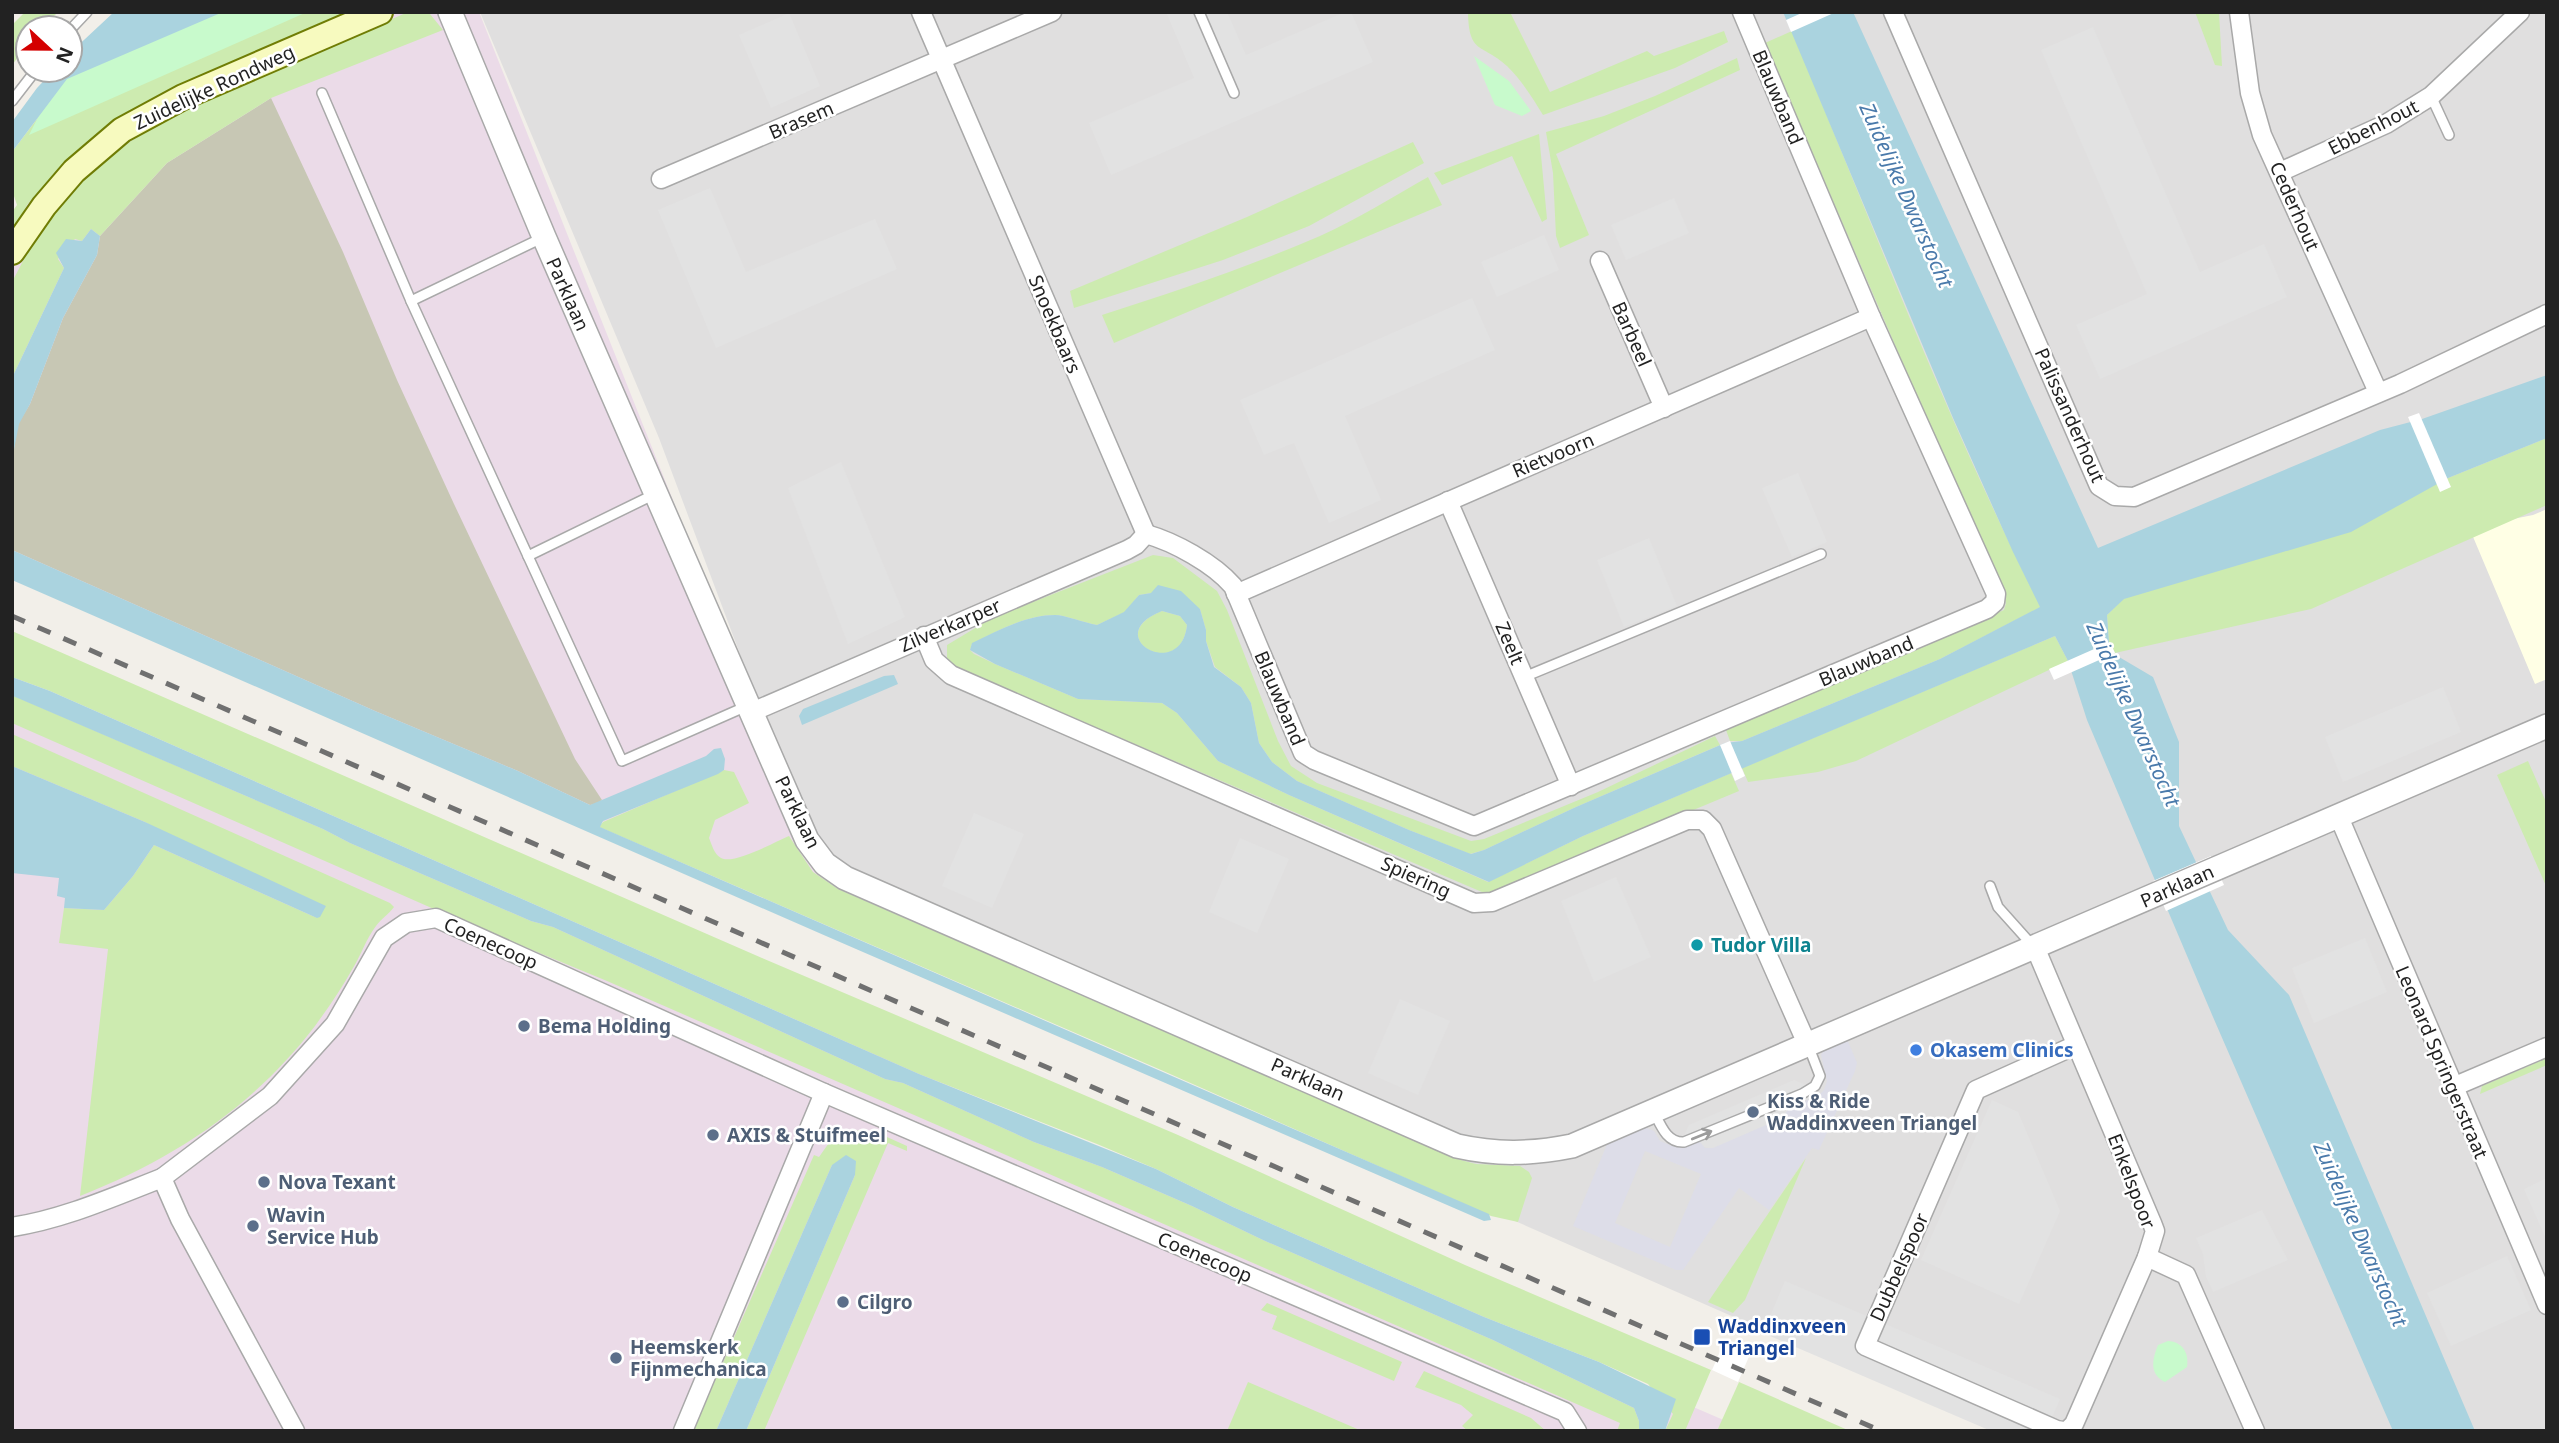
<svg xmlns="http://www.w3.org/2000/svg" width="2559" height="1443" font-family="'Noto Sans',sans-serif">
  <rect width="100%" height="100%" fill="#f2efe9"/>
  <polygon fill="#e0dfdf" points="480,12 2547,12 2547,1431 1994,1431 842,926 659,438"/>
  <g fill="#ebdbe8">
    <polygon points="352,12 479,12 842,926 12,566 12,237 28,201 146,89"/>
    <polygon points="12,682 1749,1431 12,1431"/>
  </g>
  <polygon fill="#ffffe5" points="2547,509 2547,679 2535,684 2471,532 2493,523 2533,515"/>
  <polygon fill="#c7c7b4" points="271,98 343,252 397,380 454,504 575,759 602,800 596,804 590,805 518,771 375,711 12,550 12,460 18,424 30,404 63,318 97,255 100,236 167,163"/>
  <g fill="#cdebb0">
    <polygon points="25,12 58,12 42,28 28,28 28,44 12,65 12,25"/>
    <polygon points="223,12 352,12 123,117 68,159 27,205 12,235 12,212 17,205 12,190 12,152 67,79"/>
    <polygon points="408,12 430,14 443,30 271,98 167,163 100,236 91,229 82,241 75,239 58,259 64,268 12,378 12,282 35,238 63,201 93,171 131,141 172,116"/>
    <path d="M 1510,12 L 1550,92 L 1647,51 L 1654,56 L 1724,31 L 1728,42 L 1675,68 L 1543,115 C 1532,97 1522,81 1507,66 C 1482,43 1469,55 1468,13 Z"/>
    <polygon points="2195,12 2219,12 2222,66 2215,65"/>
    <path d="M 1792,31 C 1872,223 1947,422 2041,607 L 1940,659 L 1742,741 L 1730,741 L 1726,730 L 2004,610 L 2006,603 L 1765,43 Z"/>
    <polygon points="1737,58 1740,70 1556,154 1589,235 1560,248 1556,236 1553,173 1546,132 1604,116 1655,96"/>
    <polygon points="1539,134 1547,219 1542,222 1512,156 1442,185 1434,173"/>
    <polygon points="1413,142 1424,163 1309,226 1223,260 1074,308 1070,291 1247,217"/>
    <path d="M 1428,177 L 1442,205 L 1114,343 L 1102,315 C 1176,291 1248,267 1320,236 C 1357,219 1393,197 1428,177 Z"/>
    <polygon points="2547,438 2547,505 2311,609 2115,653 2109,643 2107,615 2123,599 2448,478"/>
    <path d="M 1153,555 L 1173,558 L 1217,591 L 1227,610 L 1278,741 L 1291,766 L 1317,783 L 1471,841 L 1484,839 L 1598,792 L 1715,736 L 1720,745 L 1576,807 L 1484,850 L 1470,854 L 1409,830 L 1297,781 L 1272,762 L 1259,743 L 1251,703 L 1241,687 L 1215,667 L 1206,641 L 1206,630 L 1200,609 L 1151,593 L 1139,595 L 1125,612 L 1097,625 C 1085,623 1065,615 1055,615 C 1026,615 997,631 972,644 L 970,650 L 974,654 L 995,664 L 1078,699 L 1162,703 L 1177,713 L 1218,761 L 1289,795 L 1488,882 L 1583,836 L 1731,773 L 1739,791 L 1489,895 L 954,667 L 947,658 L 947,645 L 992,618 Z"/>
    <path d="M 1162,611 L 1180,616 L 1187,625 C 1181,684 1098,636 1162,611 Z"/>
    <polygon points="12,631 762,958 1178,1135 1465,1265 1711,1370 1685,1431 1665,1431 1673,1414 1648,1384 1599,1362 1484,1317 1233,1207 1156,1169 1097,1144 919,1074 50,691 12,677"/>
    <polygon points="2055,636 2068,661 1856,761 1818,772 1748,782 1742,768"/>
    <polygon points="12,695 323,829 350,843 531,921 553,927 885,1079 903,1083 1034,1142 1102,1167 1192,1206 1263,1240 1493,1340 1634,1408 1639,1421 1639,1431 1617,1431 1620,1423 607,981 452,917 12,723"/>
    <path d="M 12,734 L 390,903 L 394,907 C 389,914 381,919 376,926 C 366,939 361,955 353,968 C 342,988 328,1008 315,1026 C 253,1107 174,1159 80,1196 L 108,949 L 59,943 L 64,908 L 104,910 L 133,876 L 154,845 L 317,918 L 145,822 L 12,766 Z"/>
    <polygon points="2528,761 2547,804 2547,888 2497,775"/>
    <path d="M 724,770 L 734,772 L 749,803 L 715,820 L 709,838 C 712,845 714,854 721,858 C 733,865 775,842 789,836 L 813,872 L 838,889 L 1457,1159 L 1476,1164 L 1520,1166 L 1529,1172 L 1532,1178 L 1518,1222 L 1491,1216 L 1161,1070 L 599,827 L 603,822 Z"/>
    <polygon points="2547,1058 2547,1065 2480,1094 2482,1086"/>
    <polygon points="859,1130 878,1133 907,1146 907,1151 888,1143 764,1431 746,1431 855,1175 832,1165 716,1431 693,1431 814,1155 819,1157 831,1140"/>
    <polygon points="1806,1158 1745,1300 1733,1313 1708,1302"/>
    <polygon points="1267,1303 1402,1362 1394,1381 1272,1329 1277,1316 1261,1310"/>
    <polygon points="1424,1371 1531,1418 1546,1431 1468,1431 1462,1426 1473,1415 1461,1405 1415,1387"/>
    <polygon points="1248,1382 1362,1431 1227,1431"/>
    <polygon points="1739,1382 1850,1431 1717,1431"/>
  </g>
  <g fill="#c8facc">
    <polygon points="139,12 307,12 29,135 62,70 70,70"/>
    <polygon points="1474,56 1509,81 1531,111 1522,116 1495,105"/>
    <path d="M 2168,1341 C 2183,1342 2189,1353 2187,1367 L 2165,1382 C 2149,1374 2152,1360 2158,1345 Z"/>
  </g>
  <g fill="#e2e2e2">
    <polygon points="1166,12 1227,12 1246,55 1345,12 1351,12 1373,62 1111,175 1089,123 1194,78"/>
    <polygon points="789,13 820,86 771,108 739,35"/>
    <polygon points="2093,27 2200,272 2264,244 2287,297 2100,379 2076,325 2147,294 2041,50"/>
    <polygon points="710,188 746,272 875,219 897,269 716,348 658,210"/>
    <polygon points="1674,198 1689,233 1626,260 1611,225"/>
    <polygon points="1544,235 1559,270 1497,297 1481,262"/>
    <polygon points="1472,298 1495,350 1345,416 1381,500 1329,523 1294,443 1264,455 1240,400"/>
    <polygon points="841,462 905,617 848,644 788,488"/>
    <polygon points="1798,473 1827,542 1792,557 1762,488"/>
    <polygon points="1649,538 1677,606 1624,627 1597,560"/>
    <polygon points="2443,687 2461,732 2343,782 2325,737"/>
    <polygon points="974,813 1024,834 992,908 942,886"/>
    <polygon points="1240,838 1289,859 1257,933 1209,912"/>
    <polygon points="1616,877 1651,957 1594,982 1561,901"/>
    <polygon points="2365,938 2387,992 2314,1023 2292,968"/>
    <polygon points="1400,999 1450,1021 1418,1095 1368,1073"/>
    <polygon points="1794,1080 1806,1085 1812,1098 1791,1107 1780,1119 1713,1149 1688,1144 1684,1136 1689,1125"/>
    <polygon points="1992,1100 2018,1112 2060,1211 2019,1304 1921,1260"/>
    <polygon points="2547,1178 2547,1241 2524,1189"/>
    <polygon points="2262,1210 2288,1260 2213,1292 2206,1277 2203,1254 2196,1238"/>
    <polygon points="2507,1256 2531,1310 2451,1346 2427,1293"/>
    <polygon points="1785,1281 2060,1399 2046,1431 1991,1431 1763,1333"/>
  </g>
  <path fill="#dddde8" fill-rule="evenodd" d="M 1847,1039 L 1857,1063 L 1855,1071 L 1819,1150 L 1812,1148 L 1769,1210 L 1739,1188 L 1683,1270 L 1676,1270 L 1573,1226 L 1608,1142 L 1644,1127 L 1654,1131 L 1660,1141 L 1672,1146 L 1682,1147 L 1693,1142 L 1700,1142 L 1705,1148 L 1713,1148 L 1780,1119 L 1791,1107 L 1819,1095 L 1824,1090 L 1827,1081 L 1821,1055 L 1825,1048 ZM 1645,1151 L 1701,1174 L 1670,1247 L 1615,1223 Z"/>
  <g fill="#aad3df" fill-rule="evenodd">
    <polygon points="114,12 223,12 67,79 12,152 12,122 37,88 54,70 70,70 70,53"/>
    <path d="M 1783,12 L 1853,12 L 2098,548 L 2380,430 L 2422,419 L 2547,375 L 2547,438 L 2448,478 L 2351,532 L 2124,599 L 2107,615 L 2109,643 L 2114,654 L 2153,677 L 2179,742 L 2179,826 L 2228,930 L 2289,995 L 2475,1431 L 2393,1431 L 2213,1017 L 2087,720 L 2068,661 L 2055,636 L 1583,836 L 1489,882 L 1289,795 L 1218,761 L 1177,713 L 1162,703 L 1078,699 L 995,664 L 970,650 L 972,643 C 997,631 1026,615 1055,615 C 1065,615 1085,623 1097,625 L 1124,612 L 1139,595 L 1151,593 L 1158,585 L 1181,591 L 1200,609 L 1206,630 L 1206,641 L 1214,667 L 1241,687 L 1251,703 L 1259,743 L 1272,762 L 1297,781 L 1409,830 L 1471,854 L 1484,850 L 1576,807 L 1725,743 L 1742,741 L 1940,659 L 2040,607 L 2013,552 L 1953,418 ZM 1162,611 L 1180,616 L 1187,625 C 1181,683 1098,636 1162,611 Z"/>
    <polygon points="91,229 100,236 97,255 63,318 30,404 19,424 12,460 12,378 64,268 56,253 66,239 82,241"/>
    <polygon points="12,550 375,711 518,771 590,805 706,756 714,749 721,748 725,759 724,770 718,774 603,821 600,827 1489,1214 1491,1220 1484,1221 826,936 12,580"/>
    <polygon points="894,675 898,684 802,725 799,716 803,709 884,676"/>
    <polygon points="12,677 50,691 919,1074 1156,1169 1233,1207 1484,1317 1599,1362 1676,1399 1665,1431 1639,1431 1639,1421 1634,1408 1493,1340 1263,1240 1192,1206 1102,1167 1034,1142 903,1083 885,1079 553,927 531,921 350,843 323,829 13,696"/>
    <polygon points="12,766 145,822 326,906 320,917 317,918 154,845 133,876 104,910 64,908 65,898 57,896 59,878 12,873"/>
    <polygon points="846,1155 856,1161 855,1175 746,1431 716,1431 832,1165"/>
  </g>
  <g fill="#fff">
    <polygon points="1804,12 1836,12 1791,32 1786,20"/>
    <polygon points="2419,413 2451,487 2440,492 2408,417"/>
    <polygon points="2110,642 2115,653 2054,680 2049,669"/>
    <polygon points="1730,741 1745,776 1735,781 1720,745"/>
    <polygon points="2211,856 2224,885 2166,911 2153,881"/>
    <polygon points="1725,1340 1751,1352 1738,1382 1712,1370"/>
  </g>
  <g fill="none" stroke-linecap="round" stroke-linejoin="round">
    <defs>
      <g id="service">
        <polyline points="1199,12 1234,93"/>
        <polyline points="70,30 87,12"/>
        <polyline points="322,93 411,301 622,761 747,706"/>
        <polyline points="2431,96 2449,135"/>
        <polyline points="12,101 36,70"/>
        <polyline points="411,301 542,238"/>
        <polyline points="528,556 655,494"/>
        <polyline points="1524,677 1821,554"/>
        <polyline points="1990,886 1998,907 2033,946"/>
        <path d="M 1654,1112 C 1661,1126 1667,1143 1684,1142 L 1802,1094 L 1815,1086 L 1820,1076 L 1808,1045"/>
      </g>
      <g id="minor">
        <polyline points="921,12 1146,534"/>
        <polyline points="1893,12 2099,486 2115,496 2134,497 2400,384 2547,314"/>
        <polyline points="2239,12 2250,93 2262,135 2378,392"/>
        <polyline points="2280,172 2386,124 2431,96 2520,12"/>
        <polyline points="661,179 1052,12"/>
        <polyline points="1600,261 1664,408"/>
        <polyline points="1448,501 1571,786"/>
        <path d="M 1146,534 C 1174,542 1213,563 1233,586 L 1303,753 L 1314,760 L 1474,826 L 1987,609 L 1995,602 L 1996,594 L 1871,317 L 1742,12"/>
        <polyline points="1236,594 1871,317"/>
        <polyline points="924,636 934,660 951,675 1474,903 1492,902 1687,820 1703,820 1712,829 1807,1044"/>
        <polyline points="752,712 1127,550 1136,545 1146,534"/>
        <polyline points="2339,817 2547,1305"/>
        <polyline points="2035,947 2152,1223 2155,1231 2147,1257 2186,1275 2255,1431"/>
        <polyline points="2453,1087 2547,1047"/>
        <polyline points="162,1178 270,1096 335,1024 384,938 406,923 436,918 824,1093 1565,1412 1577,1431"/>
        <path d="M 12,1227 C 64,1219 113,1197 162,1178 L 180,1219 L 295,1431"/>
        <polyline points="683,1431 824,1093"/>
        <polyline points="2063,1431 2057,1430 1865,1346 1976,1090 2076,1045"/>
        <polyline points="2067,1431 2074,1424 2147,1257"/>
      </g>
      <path id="tertiary" d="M 450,12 L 544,237 L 807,840 L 825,864 L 845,878 L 1457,1146 C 1497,1155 1532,1154 1572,1146 L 2547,726"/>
      <polyline id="secondary" points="12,252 44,206 74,171 122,130 183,97 380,12"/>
    </defs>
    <use href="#service" stroke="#a9a9a9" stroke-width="12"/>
    <use href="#minor" stroke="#a9a9a9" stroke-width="21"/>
    <use href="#tertiary" stroke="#a9a9a9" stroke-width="26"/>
    <use href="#secondary" stroke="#707d05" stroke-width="28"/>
    <use href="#service" stroke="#fff" stroke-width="9"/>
    <use href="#minor" stroke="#fff" stroke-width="18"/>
    <use href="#tertiary" stroke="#fff" stroke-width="23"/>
    <use href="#secondary" stroke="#f7fabf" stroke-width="24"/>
    <polyline stroke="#707070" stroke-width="5" stroke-dasharray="14 14" stroke-linecap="butt" points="12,616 1881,1431"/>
  </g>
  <defs><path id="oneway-shaft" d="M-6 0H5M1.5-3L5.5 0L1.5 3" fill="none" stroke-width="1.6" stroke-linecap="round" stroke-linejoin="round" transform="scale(1.75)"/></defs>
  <use stroke="#9c9c9c" href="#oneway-shaft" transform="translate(1702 1135) rotate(-22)"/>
  <circle fill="#0f9aa8" stroke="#fff" stroke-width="2.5" cx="1697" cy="945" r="7"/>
  <g fill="#5c6f8a" stroke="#fff" stroke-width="2.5">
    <circle cx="524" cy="1026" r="7"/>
    <circle cx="1753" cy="1112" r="7"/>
    <circle cx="713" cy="1135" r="7"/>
    <circle cx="264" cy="1182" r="7"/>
    <circle cx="253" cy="1226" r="7"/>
    <circle cx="843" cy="1302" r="7"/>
    <circle cx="616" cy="1358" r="7"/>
  </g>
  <circle fill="#3f7fe0" stroke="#fff" stroke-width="2.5" cx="1916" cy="1050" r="7"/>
  <rect fill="#1a4fb4" stroke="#fff" stroke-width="2.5" x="1693" y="1328" width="18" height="18" rx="3.5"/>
  <g text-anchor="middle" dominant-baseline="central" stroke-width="5" stroke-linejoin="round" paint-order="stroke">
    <g font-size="19" fill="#222" stroke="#fff">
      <text transform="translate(214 87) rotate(-25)">Zuidelijke Rondweg</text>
      <text transform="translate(1778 97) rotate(67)">Blauwband</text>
      <text transform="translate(801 120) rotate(-23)">Brasem</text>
      <text transform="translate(2373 127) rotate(-27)">Ebbenhout</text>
      <text transform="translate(2295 206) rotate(66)">Cederhout</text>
      <text transform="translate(568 294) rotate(66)">Parklaan</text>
      <text transform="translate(1055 324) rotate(67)">Snoekbaars</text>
      <text transform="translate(1632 334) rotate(66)">Barbeel</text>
      <text transform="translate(2070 415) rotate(66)">Palissanderhout</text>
      <text transform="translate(1553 455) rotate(-23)">Rietvoorn</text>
      <text transform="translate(950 625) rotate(-23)">Zilverkarper</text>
      <text transform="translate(1510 643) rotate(67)">Zeelt</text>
      <text transform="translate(1866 661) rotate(-23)">Blauwband</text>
      <text transform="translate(1280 698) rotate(67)">Blauwband</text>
      <text transform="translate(798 812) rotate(64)">Parklaan</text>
      <text transform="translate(1416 877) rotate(24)">Spiering</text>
      <text transform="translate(2177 886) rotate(-24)">Parklaan</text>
      <text transform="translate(491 943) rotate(24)">Coenecoop</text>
      <text transform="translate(2442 1062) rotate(67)">Leonard Springerstraat</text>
      <text transform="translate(1308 1079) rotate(24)">Parklaan</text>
      <text transform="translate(2132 1181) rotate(69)">Enkelspoor</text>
      <text transform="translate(1205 1257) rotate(23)">Coenecoop</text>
      <text transform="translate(1899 1267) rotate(-66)">Dubbelspoor</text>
    </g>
    <g font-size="19" font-weight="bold" fill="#0d838f" stroke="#fff" text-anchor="start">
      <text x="1711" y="945">Tudor Villa</text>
    </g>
    <g font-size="19" font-weight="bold" fill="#4e5e75" stroke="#fff" text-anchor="start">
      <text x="538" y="1026">Bema Holding</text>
      <text x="1767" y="1101">Kiss &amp; Ride<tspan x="1767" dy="22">Waddinxveen Triangel</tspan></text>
      <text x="727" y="1135">AXIS &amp; Stuifmeel</text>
      <text x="278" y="1182">Nova Texant</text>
      <text x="267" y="1215">Wavin<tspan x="267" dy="22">Service Hub</tspan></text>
      <text x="857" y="1302">Cilgro</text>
      <text x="630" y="1347">Heemskerk<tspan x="630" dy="22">Fijnmechanica</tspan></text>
    </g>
    <g font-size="19" font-weight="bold" fill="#366cbe" stroke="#fff" text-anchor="start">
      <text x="1930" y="1050">Okasem Clinics</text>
    </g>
    <g font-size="19" font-weight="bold" fill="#164399" stroke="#fff" text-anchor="start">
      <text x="1718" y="1326">Waddinxveen<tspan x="1718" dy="22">Triangel</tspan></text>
    </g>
    <g font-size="21" font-style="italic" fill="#4a7aab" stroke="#fff">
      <text transform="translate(1907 195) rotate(66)">Zuidelijke Dwarstocht</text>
      <text transform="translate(2134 714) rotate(66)">Zuidelijke Dwarstocht</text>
      <text transform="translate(2361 1234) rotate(66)">Zuidelijke Dwarstocht</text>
    </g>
  </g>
  <rect width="2559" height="1443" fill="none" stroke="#222222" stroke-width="28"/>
  <g transform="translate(49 49) rotate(112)"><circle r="33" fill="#ffffff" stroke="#a7a7a7" stroke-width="2"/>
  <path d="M0-5L12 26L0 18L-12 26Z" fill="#d40000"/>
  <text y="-10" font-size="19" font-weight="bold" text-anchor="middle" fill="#222222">N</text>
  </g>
</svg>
